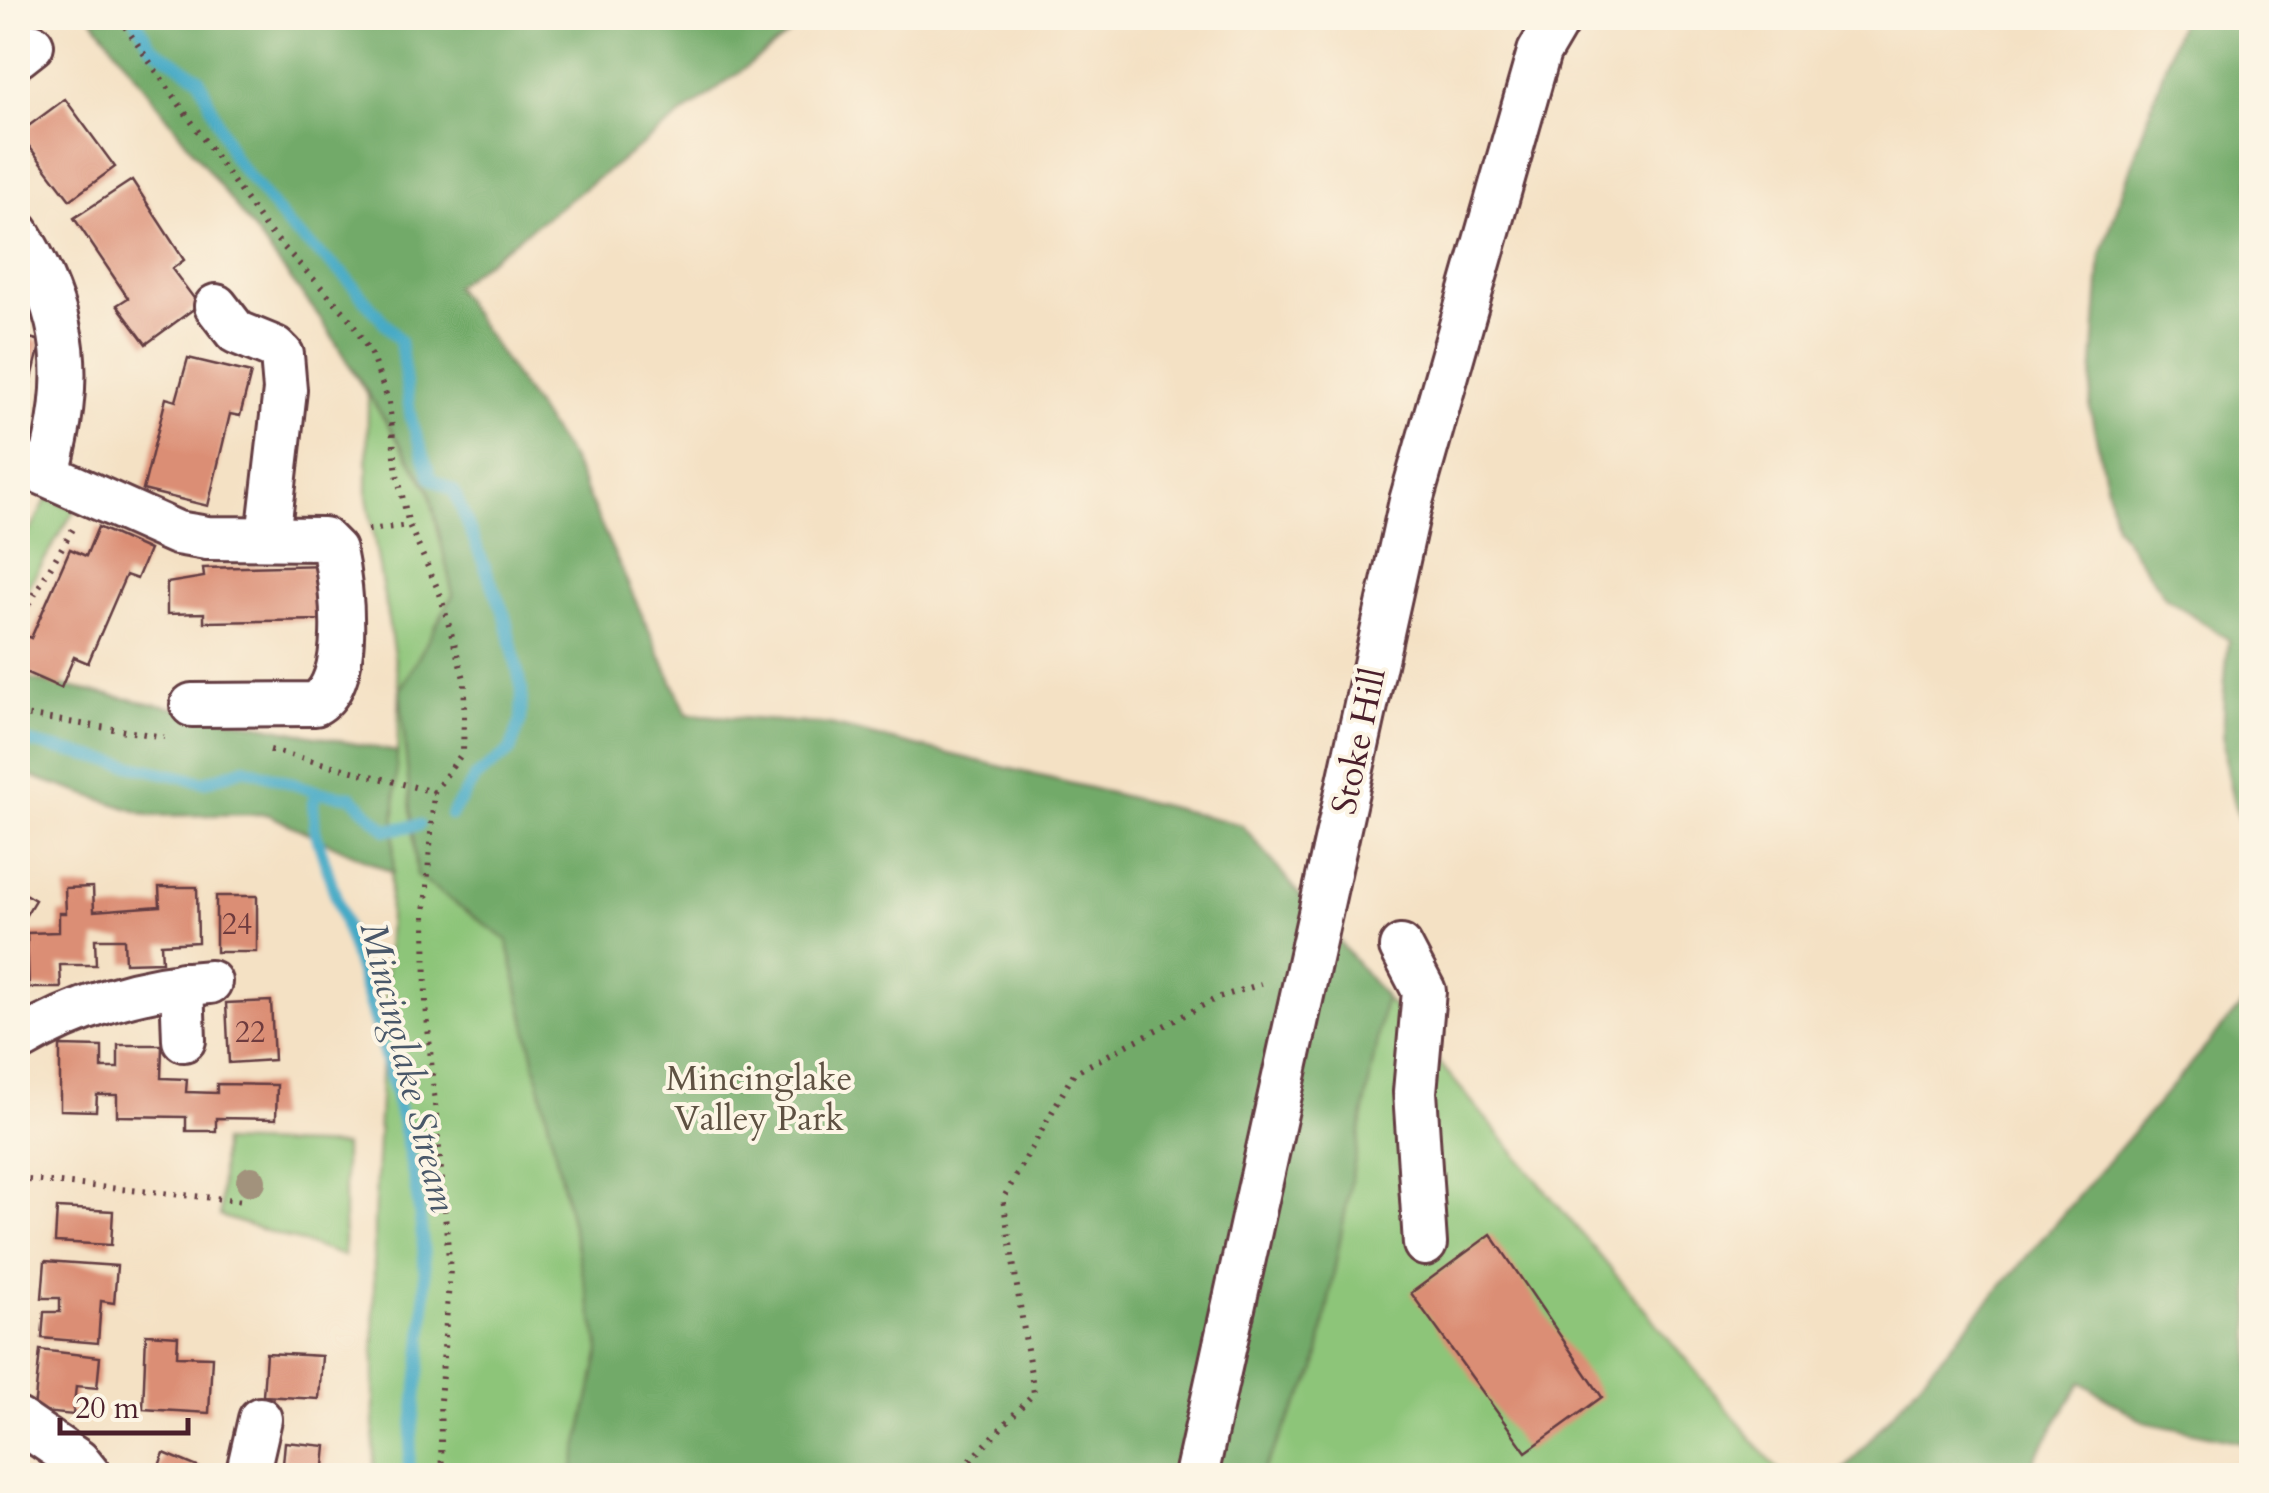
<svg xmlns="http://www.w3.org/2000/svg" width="2269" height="1493" font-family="Cardo,serif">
  <rect width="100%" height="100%" fill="#fcf5e5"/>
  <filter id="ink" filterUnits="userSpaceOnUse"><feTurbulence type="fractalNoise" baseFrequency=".01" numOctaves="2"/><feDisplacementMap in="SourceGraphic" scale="20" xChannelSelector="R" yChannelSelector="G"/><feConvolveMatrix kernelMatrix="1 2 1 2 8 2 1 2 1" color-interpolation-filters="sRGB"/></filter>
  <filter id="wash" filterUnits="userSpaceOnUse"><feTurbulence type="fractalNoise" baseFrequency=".0048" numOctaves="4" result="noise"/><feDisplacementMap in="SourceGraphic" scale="40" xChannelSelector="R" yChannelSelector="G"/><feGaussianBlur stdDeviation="2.25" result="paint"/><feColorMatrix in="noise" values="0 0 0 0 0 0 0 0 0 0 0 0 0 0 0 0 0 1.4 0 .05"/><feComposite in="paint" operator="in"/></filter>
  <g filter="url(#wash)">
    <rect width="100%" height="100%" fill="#f4e1c4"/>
    <g fill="#8dc579" stroke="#6c7252" stroke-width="2.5">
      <polygon points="321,319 571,459 687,714 830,725 1242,825 1782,1475 374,1475 374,1221 400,690 367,497 368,396"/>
      <polygon points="47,498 75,509 18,604 18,526 31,530"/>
      <polygon points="222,1142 344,1146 344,1256 220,1216"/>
    </g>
    <g fill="#72aa69" stroke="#5e644a" stroke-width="2.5">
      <polygon points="92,18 811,18 454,286 571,459 687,714 830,725 1242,825 1385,997 1316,1370 1260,1475 572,1475 600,1350 507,940 417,876 400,690 453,595 429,490 321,319"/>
      <path d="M 2181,18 L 2251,18 L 2251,851 C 2218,775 2219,721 2229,640 L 2165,597 L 2115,525 L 2090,409 L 2101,255 Z"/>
      <polygon points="18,677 397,752 393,873 267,814 151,816 18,772"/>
      <polygon points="2251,994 2251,1444 2144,1422 2081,1382 2025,1475 1840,1475"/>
    </g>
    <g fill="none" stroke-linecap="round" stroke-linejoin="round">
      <g stroke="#47aac6" stroke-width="12">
        <polyline points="135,18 151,46 199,78 233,157 291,229 343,274 400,341 411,419 431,478 454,491 505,616 522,690 521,720 510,751 475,778 451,815"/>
        <polyline points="18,740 204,782 245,768 318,792"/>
        <path d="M 408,1476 C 412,1413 426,1349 425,1286 C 424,1145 356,966 315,830 L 313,802 L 318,792 L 352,797 L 386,830 L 419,825"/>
      </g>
    </g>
    <g id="blocks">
      <g fill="#db8e75">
        <polygon points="65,99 115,167 70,200 19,133"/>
        <polygon points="132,180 184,260 172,269 199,305 146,344 117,305 128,298 74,218"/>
        <polygon points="18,335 41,341 28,395 18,393"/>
        <polygon points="188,358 251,373 240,416 230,414 208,506 143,490 166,398 176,401"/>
        <polygon points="98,527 149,550 137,579 126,575 88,663 74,657 61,688 18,669 18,637 19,633 31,638 70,549 86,556"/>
        <polygon points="327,565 327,620 204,622 204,613 167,614 167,583 204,577 203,568"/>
        <polygon points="93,887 94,911 160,906 159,887 197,887 198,942 161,944 162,962 125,963 124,939 95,939 96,965 60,965 61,988 29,988 27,933 59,932 59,913 66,913 65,888"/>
        <polygon points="18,890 35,900 18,928"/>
        <rect x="216" y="896" width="41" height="56"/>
        <polygon points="271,1001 274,1060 229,1063 226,1003"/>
        <polygon points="118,1045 162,1045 161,1078 187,1079 186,1092 217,1093 217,1084 277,1085 276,1119 216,1118 216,1131 186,1131 186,1117 117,1116 117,1095 97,1095 96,1111 60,1110 60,1046 102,1047 102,1068 118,1068"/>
        <polygon points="57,1208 113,1211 111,1245 55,1242"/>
        <polygon points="1491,1234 1602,1397 1526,1452 1411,1293"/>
        <polygon points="45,1261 117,1266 114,1303 101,1301 98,1343 42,1338 44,1312 60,1312 60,1298 42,1298"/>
        <polygon points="146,1334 178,1336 177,1356 212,1357 209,1413 143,1409"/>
        <polygon points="40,1350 100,1357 97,1388 76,1386 73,1415 34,1411"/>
        <polygon points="266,1353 322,1356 319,1399 263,1396"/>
        <polygon points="285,1442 326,1446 323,1476 267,1476 269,1462 283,1464"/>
        <polygon points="164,1453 200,1468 198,1476 155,1476"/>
      </g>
    </g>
  </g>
  <g filter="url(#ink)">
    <use href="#blocks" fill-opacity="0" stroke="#643c42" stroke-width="2.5"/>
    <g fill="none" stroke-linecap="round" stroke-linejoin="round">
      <defs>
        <g id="minor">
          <polyline points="18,56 32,45"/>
          <path d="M 18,233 C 71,319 73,378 48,474"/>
          <polyline points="216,306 236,332 275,348 282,355 285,390 268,537"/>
          <path d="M 18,462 L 177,533 L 207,538 L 323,539 L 334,550 C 342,588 354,683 315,704 L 192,705"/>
          <polyline points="1401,947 1424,991 1415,1092 1425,1244"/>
          <polyline points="182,984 184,1040"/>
          <path d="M 18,1041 C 75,1007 142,986 210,982"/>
          <polyline points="18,1420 78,1461 90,1476"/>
          <polyline points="247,1476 260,1419"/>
          <polyline points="1196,1476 1411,501 1539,52 1559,18"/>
        </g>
      </defs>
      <use href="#minor" stroke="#643c42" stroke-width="48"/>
      <g stroke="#643c42" stroke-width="6" stroke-dasharray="2.5 8" stroke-linecap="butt">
        <polyline points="119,18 265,227 347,315 370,352 389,402 397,474 409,525 440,594 465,682 463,752 434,792 425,914 426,1005 450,1270 440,1401 442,1476"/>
        <polyline points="1494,18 1506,27"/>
        <polyline points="368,530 409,525"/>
        <polyline points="18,622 73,529"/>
        <polyline points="18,714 164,737"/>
        <polyline points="270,750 434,792"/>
        <polyline points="18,1179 244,1201"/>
        <polyline points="956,1476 1034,1393 1003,1199 1074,1073 1217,998 1261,984"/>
      </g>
      <use href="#minor" stroke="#fff" stroke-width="42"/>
    </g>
    <circle fill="#a2927c" cx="251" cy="1181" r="15"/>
  </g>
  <g text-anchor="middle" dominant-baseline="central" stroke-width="8" stroke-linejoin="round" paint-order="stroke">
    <g font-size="30" fill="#6e3b3e">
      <text x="237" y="924">24</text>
      <text x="250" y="1032">22</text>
    </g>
    <g font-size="35" fill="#4a1f2b" stroke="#fcf5e5">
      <text transform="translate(1359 741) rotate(-78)">Stoke Hill</text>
    </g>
    <g font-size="35" fill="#5e5142" stroke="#fcf5e5">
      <text x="759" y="1079">Mincinglake<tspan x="759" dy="40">Valley Park</tspan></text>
    </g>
    <g font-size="38" font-style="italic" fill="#495769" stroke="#fcf5e5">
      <text transform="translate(408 1067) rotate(76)">Mincinglake Stream</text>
    </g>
  </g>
  <rect width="2269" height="1493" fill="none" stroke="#fcf5e5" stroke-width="60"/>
  <path d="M60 1418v15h128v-15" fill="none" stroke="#4a1f2b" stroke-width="5"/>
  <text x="75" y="1418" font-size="30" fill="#4a1f2b" stroke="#fcf5e5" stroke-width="8" paint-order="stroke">20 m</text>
</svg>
